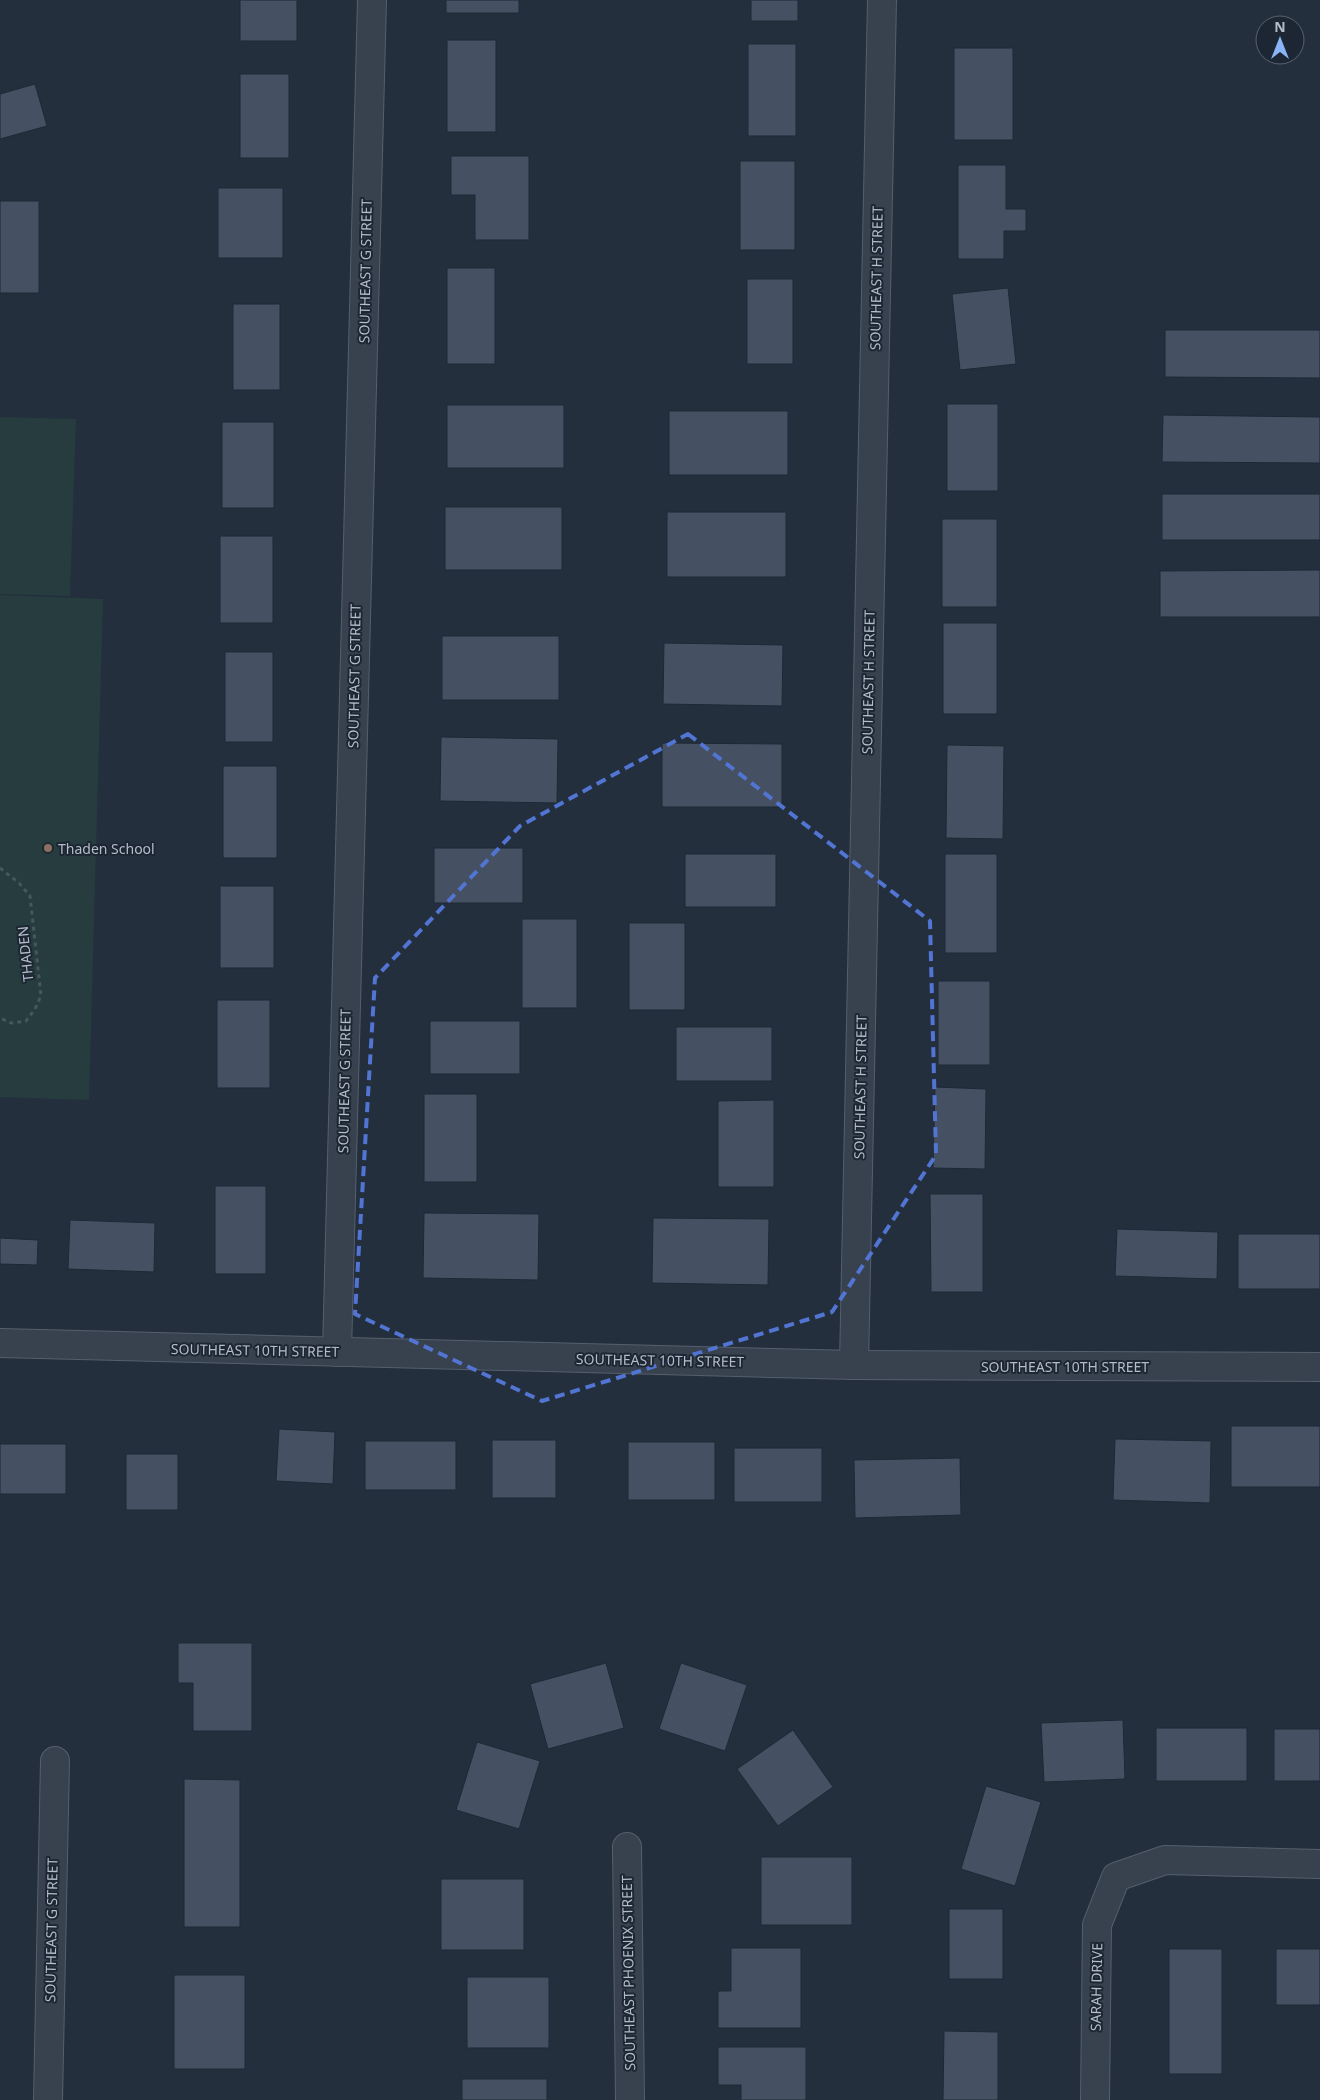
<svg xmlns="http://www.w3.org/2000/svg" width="1320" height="2100" font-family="'Noto Sans',sans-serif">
  <rect width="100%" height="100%" fill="#242f3e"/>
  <g fill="#263c3f">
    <polygon points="0,417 76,419 70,596 0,594"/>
    <polygon points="0,595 103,599 89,1100 0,1097"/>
  </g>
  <g fill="#455162" stroke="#1f2835">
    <rect x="240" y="0" width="57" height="41"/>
    <rect x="446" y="0" width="73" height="13"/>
    <rect x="751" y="0" width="47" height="21"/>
    <rect x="447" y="40" width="49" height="92"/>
    <rect x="748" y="44" width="48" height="92"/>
    <rect x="954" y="48" width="59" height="92"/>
    <rect x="240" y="74" width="49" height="84"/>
    <polygon points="35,84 47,126 0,139 0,94"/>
    <polygon points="451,156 529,156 529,240 475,240 475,195 451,195"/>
    <rect x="740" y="161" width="55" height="89"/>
    <polygon points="958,165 1006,165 1006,209 1026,209 1026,231 1004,231 1004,259 958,259"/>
    <rect x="218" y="188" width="65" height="70"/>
    <rect x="0" y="201" width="39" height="92"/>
    <rect x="447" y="268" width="48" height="96"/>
    <rect x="747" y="279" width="46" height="85"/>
    <polygon points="1008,288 1016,364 960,370 952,294"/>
    <rect x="233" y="304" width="47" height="86"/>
    <polygon points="1165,330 1320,330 1320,378 1165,377"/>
    <rect x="947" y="404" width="51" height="87"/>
    <rect x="447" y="405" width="117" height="63"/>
    <rect x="669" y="411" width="119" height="64"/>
    <polygon points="1163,415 1320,417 1320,463 1162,462"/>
    <rect x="222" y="422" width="52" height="86"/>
    <rect x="1162" y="494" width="158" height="46"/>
    <rect x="445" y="507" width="117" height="63"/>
    <rect x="667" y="512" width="119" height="65"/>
    <rect x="942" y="519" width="55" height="88"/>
    <rect x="220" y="536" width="53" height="87"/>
    <polygon points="1320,570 1320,617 1160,617 1160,571"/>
    <rect x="943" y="623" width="54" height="91"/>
    <rect x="442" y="636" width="117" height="64"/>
    <polygon points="664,643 783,645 782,706 663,704"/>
    <rect x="225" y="652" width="48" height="90"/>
    <polygon points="441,737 558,739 557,803 440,801"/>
    <polygon points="662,743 782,744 782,807 662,807"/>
    <polygon points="947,745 1004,746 1003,839 946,838"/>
    <rect x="223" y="766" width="54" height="92"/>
    <rect x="434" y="848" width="89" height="55"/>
    <rect x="685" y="854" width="91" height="53"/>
    <rect x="945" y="854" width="52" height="99"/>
    <rect x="220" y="886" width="54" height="82"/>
    <rect x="522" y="919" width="55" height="89"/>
    <rect x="629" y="923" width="56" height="87"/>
    <rect x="938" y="981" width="52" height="84"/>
    <rect x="217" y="1000" width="53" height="88"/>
    <rect x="430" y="1021" width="90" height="53"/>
    <rect x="676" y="1027" width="96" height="54"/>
    <polygon points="935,1087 986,1089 985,1169 933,1168"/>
    <rect x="424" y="1094" width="53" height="88"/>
    <polygon points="774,1100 774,1187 718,1187 718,1101"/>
    <rect x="215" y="1186" width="51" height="88"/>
    <polygon points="930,1194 983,1194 983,1292 931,1292"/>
    <polygon points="424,1213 539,1214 538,1280 423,1278"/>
    <polygon points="653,1218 769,1219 768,1285 652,1283"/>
    <polygon points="70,1220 155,1223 154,1272 68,1269"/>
    <polygon points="1117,1229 1218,1232 1217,1279 1115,1276"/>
    <rect x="1238" y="1234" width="82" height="55"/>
    <polygon points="0,1238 38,1240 37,1265 0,1264"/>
    <rect x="1231" y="1426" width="89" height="61"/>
    <polygon points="279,1429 335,1432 333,1484 276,1481"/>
    <polygon points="1115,1439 1211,1441 1210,1503 1113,1500"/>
    <rect x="492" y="1440" width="64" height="58"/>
    <rect x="365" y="1441" width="91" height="49"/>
    <rect x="628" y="1442" width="87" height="58"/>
    <rect x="0" y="1444" width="66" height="50"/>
    <rect x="734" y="1448" width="88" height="54"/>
    <rect x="126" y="1454" width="52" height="56"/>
    <polygon points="960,1458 961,1515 855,1518 854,1460"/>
    <polygon points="178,1643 252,1643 252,1731 193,1731 193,1683 178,1683"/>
    <polygon points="606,1663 624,1728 548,1749 530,1684"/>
    <polygon points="681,1663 747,1685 725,1751 659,1729"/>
    <polygon points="1123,1720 1125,1779 1044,1782 1041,1723"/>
    <rect x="1156" y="1728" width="91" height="53"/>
    <rect x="1274" y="1729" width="46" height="52"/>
    <polygon points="793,1730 833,1787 778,1826 737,1769"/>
    <polygon points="477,1742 540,1761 519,1829 456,1810"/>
    <polygon points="184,1779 240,1780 240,1927 184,1927"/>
    <polygon points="986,1786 1041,1802 1015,1886 961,1869"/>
    <rect x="761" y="1857" width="91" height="68"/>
    <rect x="441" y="1879" width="83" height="71"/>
    <rect x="949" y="1909" width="54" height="70"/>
    <polygon points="731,1948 801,1948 801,2028 718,2028 718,1991 731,1991"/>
    <rect x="1169" y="1949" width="53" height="125"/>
    <rect x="1276" y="1949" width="44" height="56"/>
    <rect x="174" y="1975" width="71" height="94"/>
    <rect x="467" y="1977" width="82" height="71"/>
    <polygon points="944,2031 998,2032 998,2100 943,2100"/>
    <polygon points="718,2047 806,2047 806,2100 741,2100 741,2085 718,2085"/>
    <rect x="462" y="2079" width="85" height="21"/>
  </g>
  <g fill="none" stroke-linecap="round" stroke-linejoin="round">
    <defs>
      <g id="minor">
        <polyline points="0,1343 854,1365 1320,1367"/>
        <polyline points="337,1352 372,0"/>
        <polyline points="854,1365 882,0"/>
        <polyline points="627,1847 630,2100"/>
        <polyline points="48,2100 55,1761"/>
        <polyline points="1095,2100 1097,1925 1116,1877 1165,1860 1320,1864"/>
      </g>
    </defs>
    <use href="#minor" stroke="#565f6c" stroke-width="30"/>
    <polyline stroke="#44595c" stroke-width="3" stroke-dasharray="4 4" stroke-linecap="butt" points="0,868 19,883 30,896 41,996 35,1009 26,1021 11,1023 0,1018"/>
    <use href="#minor" stroke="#38414e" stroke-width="28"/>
  </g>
  <path fill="none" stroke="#5274d3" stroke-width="4" stroke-dasharray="10 6" stroke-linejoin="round" d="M 688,734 L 930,921 L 936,1155 L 832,1312 L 542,1401 L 355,1314 L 375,978 L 520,826 Z"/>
  <circle fill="#8d6e63" stroke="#1d2633" stroke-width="2" cx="48" cy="848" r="5"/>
  <g text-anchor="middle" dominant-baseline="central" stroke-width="4" stroke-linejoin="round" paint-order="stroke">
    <g font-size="14" fill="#b4bcc9" stroke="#1d2633">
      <text transform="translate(365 271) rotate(-89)">SOUTHEAST G STREET</text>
      <text transform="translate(876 278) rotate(-89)">SOUTHEAST H STREET</text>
      <text transform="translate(354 676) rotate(-89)">SOUTHEAST G STREET</text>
      <text transform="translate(868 682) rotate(-89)">SOUTHEAST H STREET</text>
      <text transform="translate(25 954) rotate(-96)">THADEN</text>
      <text transform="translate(344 1081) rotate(-89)">SOUTHEAST G STREET</text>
      <text transform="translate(860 1087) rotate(-89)">SOUTHEAST H STREET</text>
      <text transform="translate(255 1350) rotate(1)">SOUTHEAST 10TH STREET</text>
      <text transform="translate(660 1360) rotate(1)">SOUTHEAST 10TH STREET</text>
      <text x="1065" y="1366">SOUTHEAST 10TH STREET</text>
      <text transform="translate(51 1930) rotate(-89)">SOUTHEAST G STREET</text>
      <text transform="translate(628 1973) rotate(-91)">SOUTHEAST PHOENIX STREET</text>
      <text transform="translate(1096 1987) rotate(-89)">SARAH DRIVE</text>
    </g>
    <g font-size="14" fill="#b4bcc9" stroke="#1d2633" text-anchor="start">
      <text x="58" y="848">Thaden School</text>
    </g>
  </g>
  <g transform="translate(1280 40)"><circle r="24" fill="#1d2633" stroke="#59626f"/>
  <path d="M0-4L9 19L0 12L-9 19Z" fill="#8ab4f8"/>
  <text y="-8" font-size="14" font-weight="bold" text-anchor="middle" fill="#b4bcc9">N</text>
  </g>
</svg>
